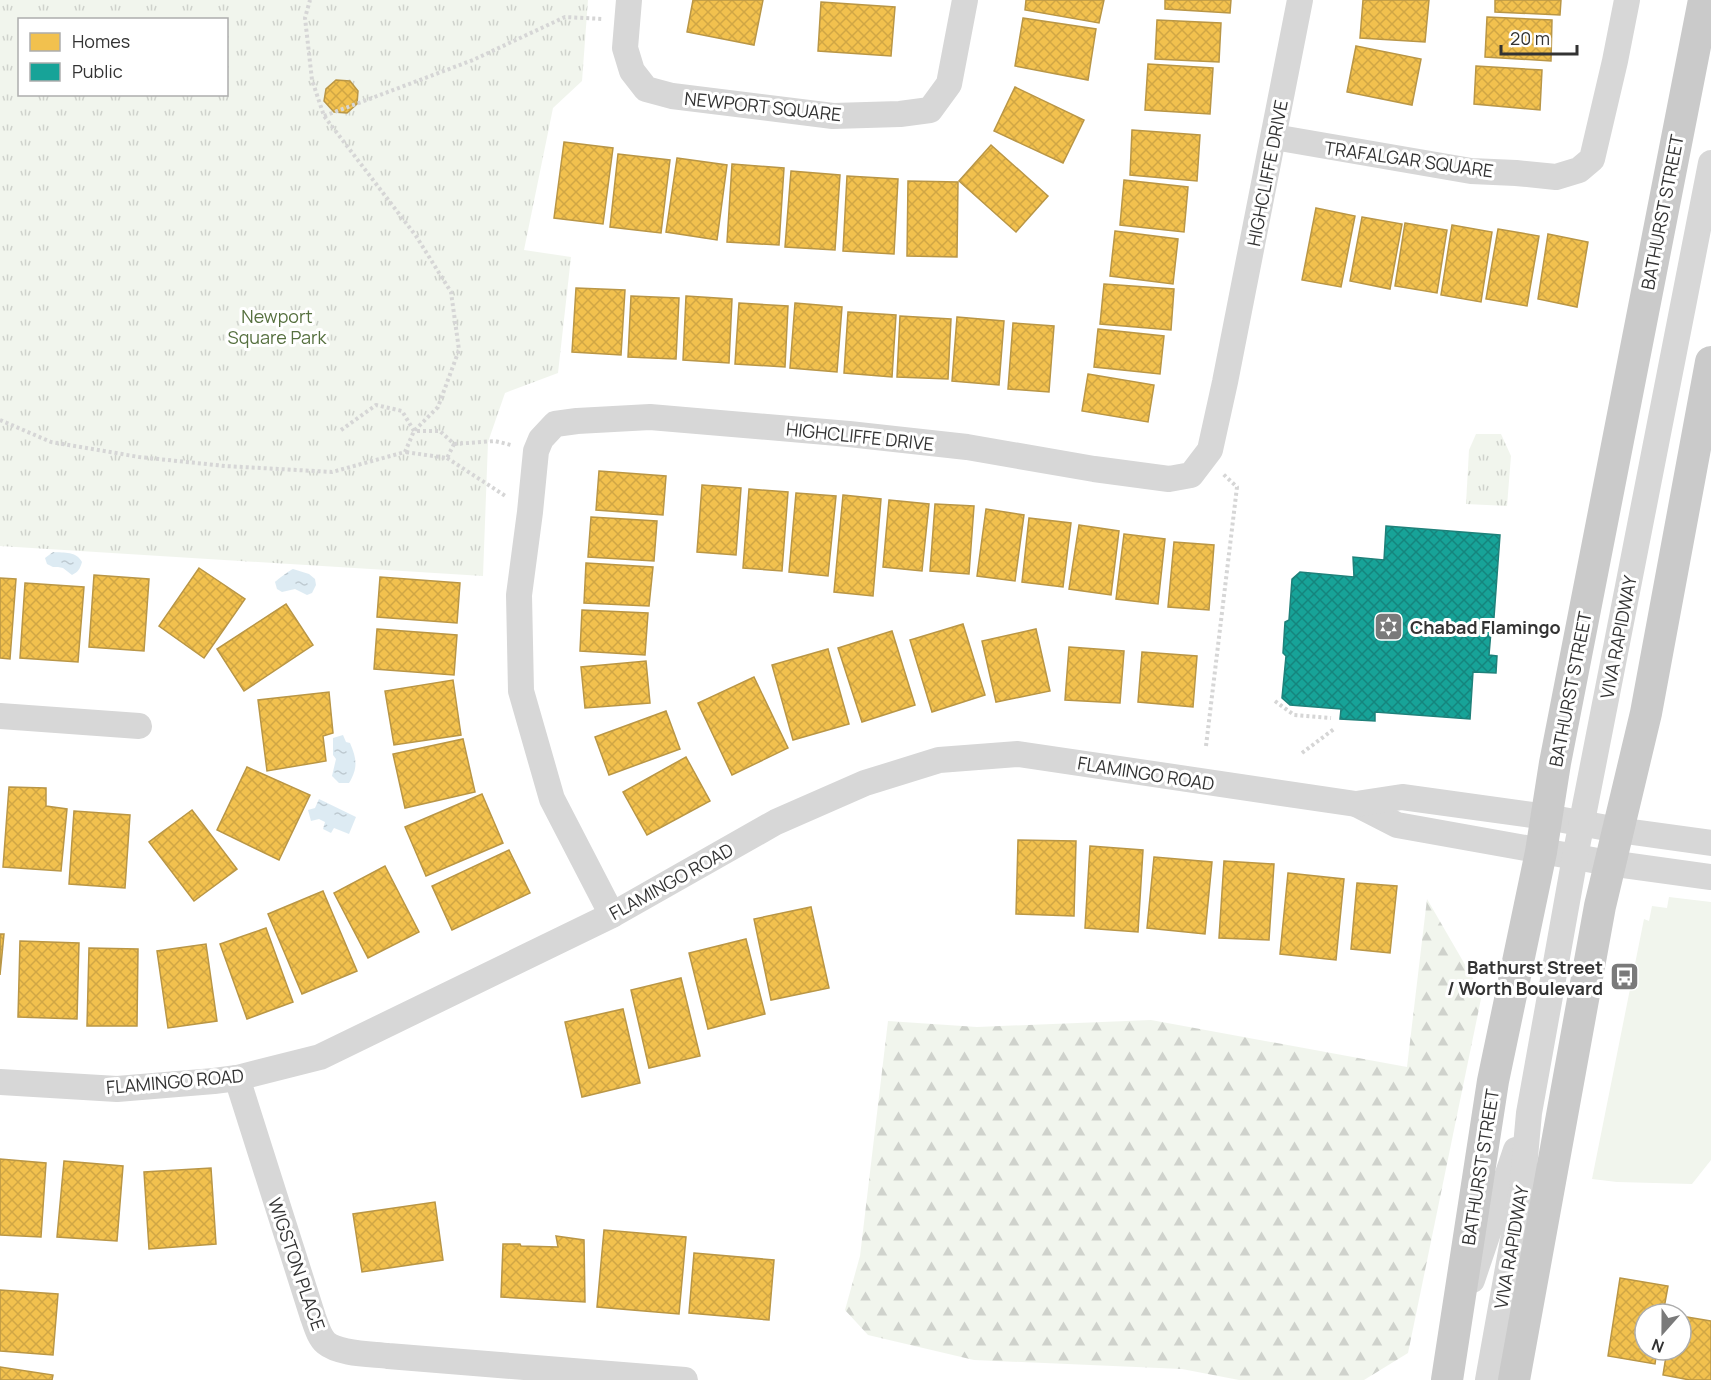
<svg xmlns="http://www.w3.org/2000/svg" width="1711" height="1380" font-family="Manrope,sans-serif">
  <defs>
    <pattern id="forest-firs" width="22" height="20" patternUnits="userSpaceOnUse" patternTransform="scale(1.5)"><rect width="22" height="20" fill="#f1f5ed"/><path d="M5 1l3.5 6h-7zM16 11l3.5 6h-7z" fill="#cfd2cc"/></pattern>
    <pattern id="park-tufts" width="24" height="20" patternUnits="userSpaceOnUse" patternTransform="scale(1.5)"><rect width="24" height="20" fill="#f1f5ed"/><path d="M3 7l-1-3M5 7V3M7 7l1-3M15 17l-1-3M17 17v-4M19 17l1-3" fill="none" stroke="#cfd2cc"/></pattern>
    <pattern id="water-ripples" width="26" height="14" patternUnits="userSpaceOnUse" patternTransform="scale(1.5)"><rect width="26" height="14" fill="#ddebf3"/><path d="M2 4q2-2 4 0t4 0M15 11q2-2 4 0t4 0" fill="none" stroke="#becad1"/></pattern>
    <pattern id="homes-cross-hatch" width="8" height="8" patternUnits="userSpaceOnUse" patternTransform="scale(1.5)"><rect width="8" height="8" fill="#f2c14e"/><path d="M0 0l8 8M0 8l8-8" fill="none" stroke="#d0a645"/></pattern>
    <pattern id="public-cross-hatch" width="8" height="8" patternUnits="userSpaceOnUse" patternTransform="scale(1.5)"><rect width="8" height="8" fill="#17a398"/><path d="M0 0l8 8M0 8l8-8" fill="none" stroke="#15857d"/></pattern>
  </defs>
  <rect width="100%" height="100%" fill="#fff"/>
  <polygon fill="#f1f5ed" points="1669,897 1711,902 1711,1160 1692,1184 1617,1182 1592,1179 1644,919 1649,921 1652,906 1667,908"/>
  <polygon fill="url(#forest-firs)" points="1427,899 1482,994 1408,1353 1364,1380 1239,1380 1182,1369 974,1360 868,1335 845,1310 860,1256 888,1021 977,1027 1151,1020 1407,1067"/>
  <g fill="url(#park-tufts)" fill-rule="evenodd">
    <path d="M 0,0 L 588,0 L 582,81 L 553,108 L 524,250 L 571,257 L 558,373 L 505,393 L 488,442 L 483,576 L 0,546 ZM 20,20 L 226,20 L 226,94 L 20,94 Z"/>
    <polygon points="1476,434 1501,434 1511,456 1507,506 1466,504 1469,450"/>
  </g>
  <g fill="url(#water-ripples)">
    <path d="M 53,552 C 65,553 76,551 82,562 C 80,569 78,572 72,575 L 63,568 L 58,567 L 53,567 L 47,564 L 45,558 Z"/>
    <path d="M 293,569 L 309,574 L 315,579 L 316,585 L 312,593 L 307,595 L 295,589 L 282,592 L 277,589 L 275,582 C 277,580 290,570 293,569 Z"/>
    <path d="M 343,735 L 346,742 L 350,743 C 357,759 358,768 349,783 L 339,783 L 332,776 L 336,759 L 333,755 L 333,738 Z"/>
    <polygon points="319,799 356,817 349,834 334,828 331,833 323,829 325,822 319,819 311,821 308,810 315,808"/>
  </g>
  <g fill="url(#homes-cross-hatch)" stroke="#b99646" stroke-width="1.5">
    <polygon points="693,0 763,0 754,45 687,32"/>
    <polygon points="1026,0 1104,0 1099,23 1025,10"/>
    <polygon points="1165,0 1231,0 1230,13 1165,9"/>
    <polygon points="1363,0 1429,0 1425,42 1360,38"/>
    <polygon points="1495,0 1561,0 1560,15 1495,12"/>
    <polygon points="821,2 895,7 891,56 818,51"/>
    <polygon points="1487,17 1552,20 1551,61 1485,57"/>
    <polygon points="1023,18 1096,29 1088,80 1015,66"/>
    <polygon points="1157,20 1221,23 1219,62 1155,59"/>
    <polygon points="1356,46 1421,59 1412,105 1347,92"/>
    <polygon points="1148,64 1213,68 1210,114 1145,110"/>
    <polygon points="1476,66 1542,70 1540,110 1474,104"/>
    <polygon points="336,80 350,81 358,91 357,104 347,113 334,112 324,101 326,89"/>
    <polygon points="1015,87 1084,120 1063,163 994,131"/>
    <polygon points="1132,130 1200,135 1197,181 1130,175"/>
    <polygon points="564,142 613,148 603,224 554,218"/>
    <polygon points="991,145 1048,196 1016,232 959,181"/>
    <polygon points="618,154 670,160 661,233 610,227"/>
    <polygon points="677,158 727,165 717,240 666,232"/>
    <polygon points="732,164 784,168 779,245 727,242"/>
    <polygon points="791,171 840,175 835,250 785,247"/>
    <polygon points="847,176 898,179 894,254 843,251"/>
    <polygon points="1124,180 1188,187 1184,232 1120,225"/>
    <polygon points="908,181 958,182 957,257 907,256"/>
    <polygon points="1316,208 1355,216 1341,287 1302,280"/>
    <polygon points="1362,217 1402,224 1390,289 1350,281"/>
    <polygon points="1405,223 1447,230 1437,293 1395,286"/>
    <polygon points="1452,225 1492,232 1481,302 1441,295"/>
    <polygon points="1498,229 1539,236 1527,306 1486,299"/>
    <polygon points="1115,231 1178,239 1173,284 1110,276"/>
    <polygon points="1548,234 1588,242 1577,307 1538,299"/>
    <polygon points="1104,284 1174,289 1171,330 1100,324"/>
    <polygon points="576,288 625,290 621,355 572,352"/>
    <polygon points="631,296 679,298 676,359 628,357"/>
    <polygon points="686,296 732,299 729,363 683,360"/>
    <polygon points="739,303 788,306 785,367 735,364"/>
    <polygon points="795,303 842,307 837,372 790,368"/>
    <polygon points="848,312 896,315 892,377 844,373"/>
    <polygon points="900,316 951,319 948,379 897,377"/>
    <polygon points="957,317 1004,321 999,385 952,381"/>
    <polygon points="1013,323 1054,326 1049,392 1008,389"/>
    <polygon points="1098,329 1164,336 1160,374 1094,367"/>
    <polygon points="1088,374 1154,385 1148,422 1082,411"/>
    <polygon points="599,471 666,476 663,515 596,510"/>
    <polygon points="702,485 741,488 736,555 697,552"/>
    <polygon points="749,489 788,492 782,571 743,568"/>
    <polygon points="796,493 836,496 828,576 789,572"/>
    <polygon points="843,495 881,499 873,596 834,592"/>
    <polygon points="889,500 929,504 922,571 883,567"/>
    <polygon points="935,504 974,506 969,574 930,571"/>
    <polygon points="986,509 1024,515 1015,581 977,576"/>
    <polygon points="591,517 657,521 654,561 588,557"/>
    <polygon points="1029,518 1071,523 1063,587 1022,582"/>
    <polygon points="1079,525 1119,531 1111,595 1069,589"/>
    <polygon points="1124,534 1165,539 1158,604 1116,599"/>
    <polygon points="1174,542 1214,545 1209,610 1168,607"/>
    <polygon points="586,563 653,567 649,606 584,603"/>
    <polygon points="199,568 245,599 204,658 159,626"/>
    <polygon points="94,575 149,579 144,651 89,647"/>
    <polygon points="380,577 460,583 457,623 377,617"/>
    <polygon points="0,578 16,579 10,659 0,658"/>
    <polygon points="25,583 84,587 78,662 20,658"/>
    <polygon points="286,604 313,645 244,691 217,649"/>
    <polygon points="582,610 648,613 645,655 580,651"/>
    <polygon points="963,624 985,695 932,712 910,640"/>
    <polygon points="377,629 457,635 454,675 374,669"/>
    <polygon points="1036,629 1050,691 996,702 982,641"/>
    <polygon points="892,631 915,705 862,722 838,648"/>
    <polygon points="1069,647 1124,651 1120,703 1065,700"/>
    <polygon points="828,649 849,724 793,740 772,665"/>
    <polygon points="1142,652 1197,656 1193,707 1138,702"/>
    <polygon points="646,661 650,703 585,708 581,667"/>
    <polygon points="754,677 788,748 732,775 698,703"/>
    <polygon points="453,680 461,735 394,745 385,691"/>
    <polygon points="329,692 333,733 323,736 326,761 267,771 258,700"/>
    <polygon points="666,711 680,749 609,775 595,737"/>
    <polygon points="463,739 475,792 405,808 393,754"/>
    <polygon points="686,757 710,801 647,835 623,792"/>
    <polygon points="247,767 310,795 279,860 217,830"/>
    <polygon points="9,787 46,788 46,806 67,809 61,871 3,867"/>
    <polygon points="482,794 503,843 426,876 405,827"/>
    <polygon points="192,810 237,869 194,901 149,842"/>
    <polygon points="74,811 130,815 125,888 69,884"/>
    <polygon points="1018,840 1076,841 1074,916 1016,914"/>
    <polygon points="1090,846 1143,850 1138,932 1085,928"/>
    <polygon points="509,850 530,893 452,930 432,886"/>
    <polygon points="1154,857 1212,862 1205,934 1147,928"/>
    <polygon points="1224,861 1274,864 1269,940 1219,938"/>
    <polygon points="385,866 419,932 368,958 334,893"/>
    <polygon points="1288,873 1344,879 1336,960 1280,954"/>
    <polygon points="1357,883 1397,886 1390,953 1351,949"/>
    <polygon points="323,891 357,971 302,994 268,914"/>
    <polygon points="811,907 829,988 771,1000 754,919"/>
    <polygon points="266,928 293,1002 247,1019 220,944"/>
    <polygon points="0,934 4,934 0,975"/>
    <polygon points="746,939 765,1014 708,1029 689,953"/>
    <polygon points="20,941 79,943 77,1019 18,1017"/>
    <polygon points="206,944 217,1021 168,1028 157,951"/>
    <polygon points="89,948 138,949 137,1026 87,1026"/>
    <polygon points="681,978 700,1056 649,1068 631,990"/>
    <polygon points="623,1009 640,1083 582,1097 565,1022"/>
    <polygon points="0,1159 46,1163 41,1237 0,1235"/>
    <polygon points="64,1161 123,1166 117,1241 57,1237"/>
    <polygon points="211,1168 216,1244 149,1249 144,1172"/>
    <polygon points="435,1202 443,1260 362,1272 353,1214"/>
    <polygon points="604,1230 686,1237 679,1314 597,1307"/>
    <polygon points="556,1236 584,1240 585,1302 501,1297 503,1244 520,1244 521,1246 558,1247"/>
    <polygon points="694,1253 774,1260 769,1320 689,1313"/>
    <polygon points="1620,1278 1668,1286 1663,1314 1645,1314 1645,1350 1657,1350 1655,1364 1608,1356"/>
    <polygon points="0,1290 58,1294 53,1355 0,1351"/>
    <polygon points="1681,1316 1711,1321 1711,1380 1690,1380 1663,1375 1667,1350 1681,1350"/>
    <polygon points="0,1367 53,1375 52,1380 0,1380"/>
  </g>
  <polygon fill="url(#public-cross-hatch)" stroke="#1f817a" stroke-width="1.5" points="1386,526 1500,535 1493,631 1491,631 1489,655 1497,656 1496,673 1473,672 1470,719 1375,712 1375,721 1340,719 1341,709 1290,705 1282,698 1286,656 1283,653 1285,622 1289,620 1292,579 1300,572 1354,577 1353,557 1384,560"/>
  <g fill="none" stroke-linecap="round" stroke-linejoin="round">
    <g stroke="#d6d6d6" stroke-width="4" stroke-dasharray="3 3" stroke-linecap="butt">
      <polyline points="324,116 473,60 565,17 603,19"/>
      <polyline points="0,420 51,442 139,457 225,466 332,472 405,452 414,431 438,407 459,350 451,292 416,236 324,116 312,80 305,18 310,0"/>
      <polyline points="341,430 376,405 402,411 414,431 440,431 454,444 447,458 405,452"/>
      <polyline points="454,444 495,441 511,445"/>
      <polyline points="447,458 507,497"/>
      <polyline points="1275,701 1294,715 1331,718"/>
      <polyline points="1206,746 1237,487 1222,473"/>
      <polyline points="1302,753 1334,729"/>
    </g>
    <g stroke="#d7d7d7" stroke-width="26">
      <polyline points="629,0 625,48 632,71 646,89 672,96 833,116 900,114 930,110 949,84 965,0"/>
      <polyline points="1274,137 1471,171 1516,173 1556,177 1579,170 1592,159 1615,61 1627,0"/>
      <polyline points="0,716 139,726"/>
      <polyline points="1356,804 1397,825 1609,863 1711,877"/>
      <polyline points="612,915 552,799 521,691 519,595 530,512 536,451 541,439 555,424 577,421 650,417 849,434 967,447 1094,469 1169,479 1191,475 1210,450 1225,382 1300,0"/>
      <path d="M 237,1078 L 313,1317 C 316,1325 319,1337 326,1343 C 339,1354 372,1354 388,1356 L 685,1380"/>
      <polyline points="0,1082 117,1089 214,1081 237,1078 320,1057 612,915 776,822 865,783 939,760 1018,754 1356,804 1402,797 1547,817 1618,830 1711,843"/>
      <polyline points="1472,1280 1516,1150"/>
      <polyline points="1488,1380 1522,1190 1529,1113 1575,857 1711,163"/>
    </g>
    <g stroke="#cacaca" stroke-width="32">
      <polyline points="1447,1380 1493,1081 1541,852 1555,763 1704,0"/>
      <polyline points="1514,1380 1600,906 1646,713 1711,362"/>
    </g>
  </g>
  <defs>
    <symbol id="synagogue-square" viewBox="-11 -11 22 22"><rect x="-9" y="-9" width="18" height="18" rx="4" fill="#7a7a7a" stroke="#fff"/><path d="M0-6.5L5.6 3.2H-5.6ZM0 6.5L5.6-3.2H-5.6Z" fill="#fff"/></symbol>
    <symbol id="bus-square" viewBox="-11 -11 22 22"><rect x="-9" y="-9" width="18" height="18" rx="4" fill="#7a7a7a" stroke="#fff"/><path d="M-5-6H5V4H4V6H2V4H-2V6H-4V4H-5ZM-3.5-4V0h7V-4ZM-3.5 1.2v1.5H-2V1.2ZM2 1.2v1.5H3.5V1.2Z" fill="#fff"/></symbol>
  </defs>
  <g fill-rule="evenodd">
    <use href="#synagogue-square" x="1372" y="610" width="33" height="33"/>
    <use href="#bus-square" x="1608" y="960" width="33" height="33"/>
  </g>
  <g text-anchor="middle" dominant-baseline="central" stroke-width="6" stroke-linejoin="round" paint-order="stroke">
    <g font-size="18" fill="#333" stroke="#fff">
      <text transform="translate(763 106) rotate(6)">NEWPORT SQUARE</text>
      <text transform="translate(1409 159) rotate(8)">TRAFALGAR SQUARE</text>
      <text transform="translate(1267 173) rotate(-79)">HIGHCLIFFE DRIVE</text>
      <text transform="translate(1662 212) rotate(-79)">BATHURST STREET</text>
      <text transform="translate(860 436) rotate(6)">HIGHCLIFFE DRIVE</text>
      <text transform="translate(1618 637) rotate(-79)">VIVA RAPIDWAY</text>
      <text transform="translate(1570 689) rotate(-79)">BATHURST STREET</text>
      <text transform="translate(1146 773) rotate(9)">FLAMINGO ROAD</text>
      <text transform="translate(671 881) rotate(-29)">FLAMINGO ROAD</text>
      <text transform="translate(175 1081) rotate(-5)">FLAMINGO ROAD</text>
      <text transform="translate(1480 1167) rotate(-81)">BATHURST STREET</text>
      <text transform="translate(1511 1247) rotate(-80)">VIVA RAPIDWAY</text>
      <text transform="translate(297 1264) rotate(71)">WIGSTON PLACE</text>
    </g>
    <g font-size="18" fill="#56703f" stroke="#fff">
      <text x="277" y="316">Newport<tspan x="277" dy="21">Square Park</tspan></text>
    </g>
    <g font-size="18" font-weight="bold" fill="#333" stroke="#fff" text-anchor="start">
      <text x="1410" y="627">Chabad Flamingo</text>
      <text x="1603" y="967" text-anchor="end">Bathurst Street<tspan x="1603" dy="21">/ Worth Boulevard</tspan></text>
    </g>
  </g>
  <rect x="18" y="18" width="210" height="78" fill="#ffffff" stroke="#adadad" stroke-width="1.5"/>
  <rect x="30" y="33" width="30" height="18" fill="#f2c14e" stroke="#adadad" stroke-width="1.5"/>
  <text x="72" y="48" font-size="18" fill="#333333">Homes</text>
  <rect x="30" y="63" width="30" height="18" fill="#17a398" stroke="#adadad" stroke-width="1.5"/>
  <text x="72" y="78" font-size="18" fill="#333333">Public</text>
  <g transform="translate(1663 1332) rotate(201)"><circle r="28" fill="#ffffff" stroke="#adadad" stroke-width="1.5"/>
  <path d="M0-4.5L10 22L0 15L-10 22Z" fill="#7a7a7a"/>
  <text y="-9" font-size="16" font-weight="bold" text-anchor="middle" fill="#333333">N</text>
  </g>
  <path d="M1501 45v9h76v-9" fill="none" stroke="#333333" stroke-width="3"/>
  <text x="1510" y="45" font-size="18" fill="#333333" stroke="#ffffff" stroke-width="4.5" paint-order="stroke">20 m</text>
</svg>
